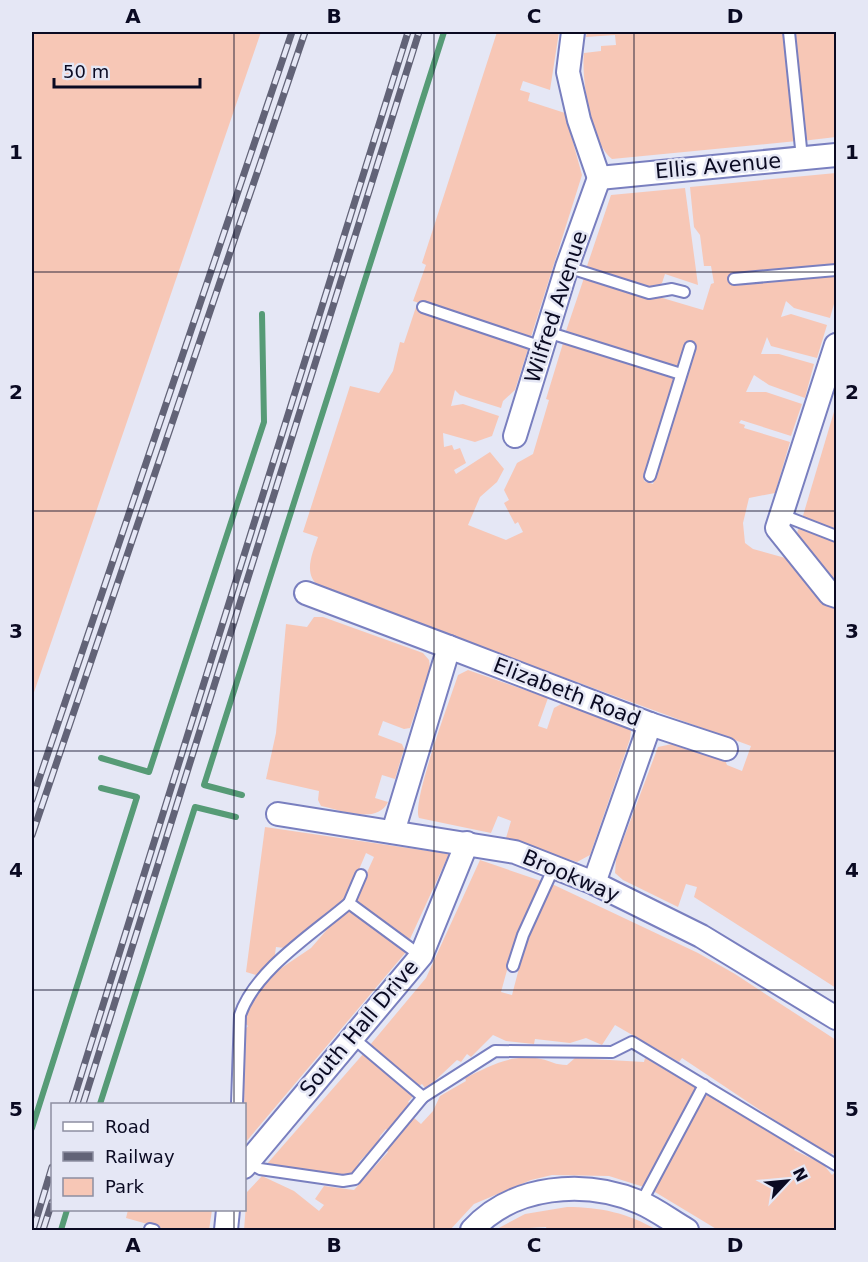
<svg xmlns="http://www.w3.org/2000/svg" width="868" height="1262" font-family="'DejaVu Sans',sans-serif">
  <rect width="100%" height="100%" fill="#e5e7f5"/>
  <g fill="#f7c7b6">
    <polygon points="32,32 261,32 32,698"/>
    <polygon points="497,32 559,32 550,90 523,81 520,90 530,93 528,101 565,113 582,175 530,340 413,301 426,265 422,263"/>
    <path d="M 587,32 L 786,32 L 797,141 L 612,159 C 591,143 581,78 584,53 L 601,51 L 601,46 L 616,45 L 615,35 L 586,37 Z"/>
    <polygon points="792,32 836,32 836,137 802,141"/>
    <path d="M 836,173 L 836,266 L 730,275 L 731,281 L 836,274 L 836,297 L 830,318 L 794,308 L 786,301 L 781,317 L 791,314 L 827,325 L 817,358 L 771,346 L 767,337 L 761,354 L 779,354 L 814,364 L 805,398 L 769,385 L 754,375 L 746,392 L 766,392 L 802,404 L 791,436 L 741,420 L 739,423 L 745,425 L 744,428 L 790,442 L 775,493 L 749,498 L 743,523 L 745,543 L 753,549 L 789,559 L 828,605 L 836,608 L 836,988 L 694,897 L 697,887 L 686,884 L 678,907 L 623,880 L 615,873 L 616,859 L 658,747 L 672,744 L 691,751 L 694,749 L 725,760 L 727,765 L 742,771 L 751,746 L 321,588 C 302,575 312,555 318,537 L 303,532 L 350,386 L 379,393 L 393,371 L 400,342 L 404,343 L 416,307 L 529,346 L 515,390 L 503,401 L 501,408 L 460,395 L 455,390 L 451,406 L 463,404 L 499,416 L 492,436 L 475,442 L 443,433 L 444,447 L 452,445 L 454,450 L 460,448 L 466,463 L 454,470 L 456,474 L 490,452 L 504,469 L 497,482 L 480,497 L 468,525 L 506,540 L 523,532 L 518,522 L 515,524 L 504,503 L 509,500 L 504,490 L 517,463 L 533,454 L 549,400 L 546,399 L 564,340 L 676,376 L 644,481 L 653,484 L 693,344 L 687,342 L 679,371 L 565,334 L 585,275 L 703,310 L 711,284 L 714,283 L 711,266 L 704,266 L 700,235 L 694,227 L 690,187 Z"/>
    <polygon points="685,188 698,285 665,274 662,283 651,290 586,269 611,195"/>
    <polygon points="836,405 836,531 802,519"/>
    <polygon points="799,527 836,540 836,588 796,536"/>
    <path d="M 314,617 L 323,617 L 423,653 L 429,660 L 430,667 L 410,728 L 404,729 L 383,721 L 378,735 L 402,744 L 404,749 L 395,779 L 382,775 L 375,798 L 388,802 C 377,825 341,810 321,806 L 318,800 L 319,791 L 266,779 L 276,733 L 286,624 L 307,627 Z"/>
    <path d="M 468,670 L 548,698 L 538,726 L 547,729 L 554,708 L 563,703 L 621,724 L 631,731 L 630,739 L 590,855 L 577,862 L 506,838 L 511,821 L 498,816 L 491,833 L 419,818 C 411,803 451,697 458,675 Z"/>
    <polygon points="265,827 449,854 410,939 386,926 354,901 374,857 366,853 344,905 300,939 295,938 293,949 276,947 274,961 256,975 246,972"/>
    <polygon points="480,860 544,882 512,952 501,992 512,995 529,930 552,884 698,953 735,974 836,1040 836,1156 832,1153 830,1157 682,1058 679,1062 615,1025 602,1045 586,1038 570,1043 535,1039 534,1044 506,1041 493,1035 471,1057 467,1054 461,1062 457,1060 426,1089 422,1084 418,1087 370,1045 426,978"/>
    <polygon points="351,909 406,952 245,1143 243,1032 248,1026 244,1023 245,1010 274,973 311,948 331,925"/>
    <polygon points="364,1053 414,1095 408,1102 411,1104 388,1131 386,1129 380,1136 379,1141 359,1162 361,1165 348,1177 266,1165"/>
    <path d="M 575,1058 L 644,1062 L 645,1058 L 698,1089 L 647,1188 L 609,1176 L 552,1175 L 531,1180 L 474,1204 L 450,1230 L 244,1230 L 247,1192 L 262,1176 L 294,1191 L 319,1211 L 324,1205 L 315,1199 L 324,1186 L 354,1190 L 388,1152 L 386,1150 L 413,1117 L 421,1124 L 433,1111 L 440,1096 L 466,1081 L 465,1078 C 490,1066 512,1053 541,1059 C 551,1061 555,1065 567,1065 Z"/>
    <polygon points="703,1092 795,1148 794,1150 823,1164 832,1175 836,1171 836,1230 718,1230 650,1189"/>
    <path d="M 567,1207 C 600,1207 628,1213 657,1230 L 547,1230 L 546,1227 L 495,1230 L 525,1214 Z"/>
    <polygon points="128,1210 212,1210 209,1230 169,1230 126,1218"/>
  </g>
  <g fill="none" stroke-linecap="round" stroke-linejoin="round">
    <g stroke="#569b76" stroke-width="6">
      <polyline points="101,758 149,772 264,422 262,314"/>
      <polyline points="242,795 204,785 444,32"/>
      <polyline points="100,1104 195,807 236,817"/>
      <polyline points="32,1128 137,797 101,788"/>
      <polyline points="61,1230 67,1210"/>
    </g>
    <defs>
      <g id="service">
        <polyline points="789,32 802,158"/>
        <polyline points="567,267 649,293 672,289 684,292"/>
        <polyline points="734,279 836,270"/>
        <polyline points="423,307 542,347"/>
        <polyline points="547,332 681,374"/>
        <polyline points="650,476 690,347"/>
        <polyline points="782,515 836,536"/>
        <polyline points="349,903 361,875"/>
        <polyline points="513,966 523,935 554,867"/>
        <polyline points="352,1037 423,1097 495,1051 612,1052 632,1042 836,1165"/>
        <path d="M 237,1104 L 240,1015 C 255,970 314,933 349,903 L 421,956"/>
        <polyline points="246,1161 260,1169 343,1181 355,1179 423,1097"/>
        <polyline points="641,1203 704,1085"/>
        <polyline points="150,1229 154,1230"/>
      </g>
      <g id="minor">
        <polyline points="573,32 568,72 579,120 599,178"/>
        <polyline points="599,178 836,155"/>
        <polyline points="836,345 777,528 830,594 836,596"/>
        <polyline points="515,436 567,267 599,178"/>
        <polyline points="306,593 449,647"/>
        <polyline points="278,814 515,852 594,883 701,936 836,1018"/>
        <polyline points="393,832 449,647 650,724 726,749"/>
        <polyline points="594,883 650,724"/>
        <polyline points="244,1167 421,956 467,843"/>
        <polyline points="226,1230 228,1210"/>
        <path d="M 472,1230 C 513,1185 584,1179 639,1202 C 656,1209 671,1221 687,1230"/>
      </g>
    </defs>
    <use href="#service" stroke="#797fbf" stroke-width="14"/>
    <use href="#minor" stroke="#797fbf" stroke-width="26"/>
    <use href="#service" stroke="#fff" stroke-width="10"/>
    <use href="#minor" stroke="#fff" stroke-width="22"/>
    <defs>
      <g id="rail">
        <polyline points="32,800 292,32"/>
        <polyline points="32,835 305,32"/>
        <polyline points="72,1104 408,32"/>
        <polyline points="83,1104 419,32"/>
        <polyline points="33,1230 52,1167"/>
        <polyline points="43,1230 52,1202"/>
      </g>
    </defs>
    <use href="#rail" stroke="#626377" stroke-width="7"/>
    <use href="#rail" stroke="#e5e7f5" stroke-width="4.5" stroke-dasharray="14" stroke-linecap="butt"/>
  </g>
  <path fill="none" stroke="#0a0a22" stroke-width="1.5" stroke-opacity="0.55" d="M 234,32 L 234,1104M 434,32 L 434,1230M 634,32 L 634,1230M 32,272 L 836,272M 32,511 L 836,511M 32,751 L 836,751M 32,990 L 836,990M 234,1210 L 234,1230"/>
  <g text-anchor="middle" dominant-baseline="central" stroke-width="5" stroke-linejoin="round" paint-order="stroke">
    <g font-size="21" fill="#0a0a22" stroke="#e5e7f5">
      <text transform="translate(718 166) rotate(-5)">Ellis Avenue</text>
      <text transform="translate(556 307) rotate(-72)">Wilfred Avenue</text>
      <text transform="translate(567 692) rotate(21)">Elizabeth Road</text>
      <text transform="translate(571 876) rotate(23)">Brookway</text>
      <text transform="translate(359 1028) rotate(-50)">South Hall Drive</text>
    </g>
  </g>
  <rect width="868" height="1262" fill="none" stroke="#e5e7f5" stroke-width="66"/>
  <rect x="51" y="1103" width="195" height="108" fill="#e5e7f5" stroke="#8d8fa1" stroke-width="1.5"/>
  <rect x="63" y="1122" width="30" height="9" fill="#ffffff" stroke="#8d8fa1" stroke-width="1.5"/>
  <text x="105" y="1133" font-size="18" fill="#0a0a22">Road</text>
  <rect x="63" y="1152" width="30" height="9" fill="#626377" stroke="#8d8fa1" stroke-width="1.5"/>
  <text x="105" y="1163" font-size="18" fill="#0a0a22">Railway</text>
  <rect x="63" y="1178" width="30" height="18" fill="#f7c7b6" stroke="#8d8fa1" stroke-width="1.5"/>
  <text x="105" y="1193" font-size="18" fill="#0a0a22">Park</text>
  <g transform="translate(787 1181) rotate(64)" stroke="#e5e7f5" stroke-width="4.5" paint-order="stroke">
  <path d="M0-4.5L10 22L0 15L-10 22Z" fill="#0a0a22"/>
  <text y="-9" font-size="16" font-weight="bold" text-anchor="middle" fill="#0a0a22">N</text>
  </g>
  <path d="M54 78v9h146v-9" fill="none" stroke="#0a0a22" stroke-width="3"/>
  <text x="63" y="78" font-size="18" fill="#0a0a22" stroke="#e5e7f5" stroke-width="4.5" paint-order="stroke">50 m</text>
  <rect x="33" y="33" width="802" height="1196" fill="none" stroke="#0a0a22" stroke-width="2"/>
  <g font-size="20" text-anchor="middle" font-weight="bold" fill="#0a0a22">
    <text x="133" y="23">A</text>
    <text x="334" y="23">B</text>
    <text x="534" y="23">C</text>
    <text x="735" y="23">D</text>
    <text x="16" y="159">1</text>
    <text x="852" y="159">1</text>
    <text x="16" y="399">2</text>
    <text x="852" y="399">2</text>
    <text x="16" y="638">3</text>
    <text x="852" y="638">3</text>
    <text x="16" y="877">4</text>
    <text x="852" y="877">4</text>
    <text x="16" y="1116">5</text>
    <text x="852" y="1116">5</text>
    <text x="133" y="1252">A</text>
    <text x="334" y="1252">B</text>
    <text x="534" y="1252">C</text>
    <text x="735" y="1252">D</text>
  </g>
</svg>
